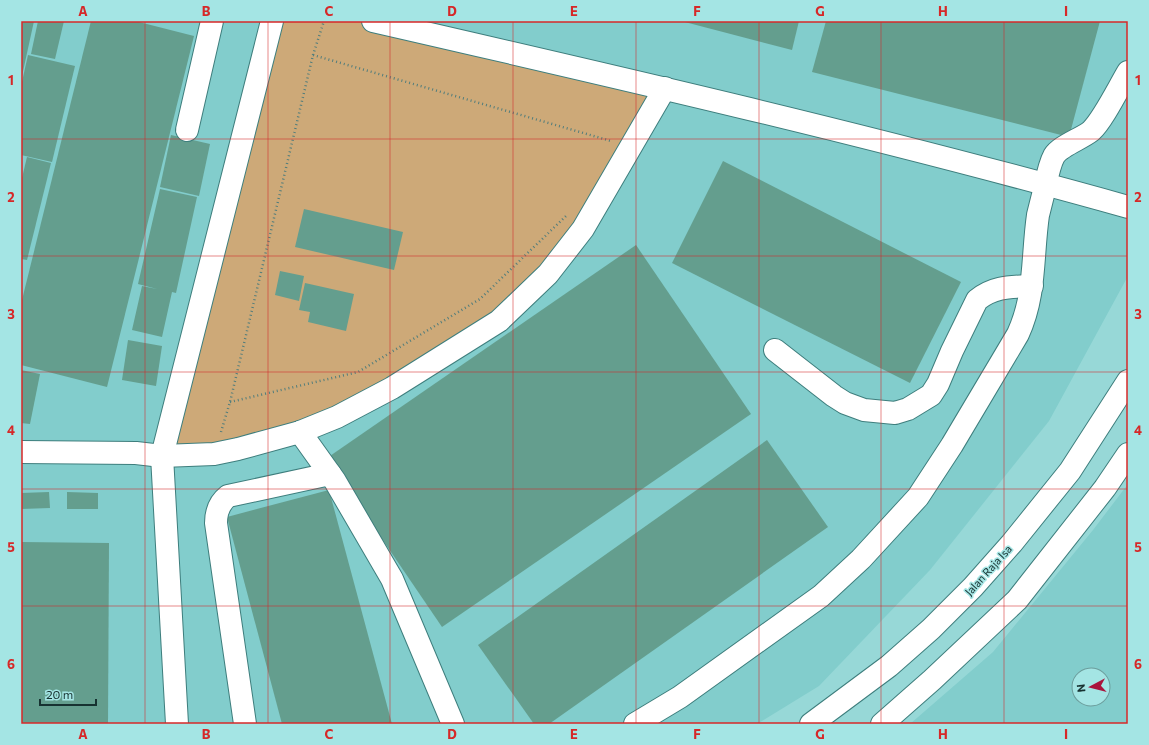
<svg xmlns="http://www.w3.org/2000/svg" width="1149" height="745" font-family="Commissioner,sans-serif">
  <rect width="100%" height="100%" fill="#97d8d7"/>
  <g fill="#82cdcc" fill-rule="evenodd">
    <polygon points="21,21 1128,21 1128,276 1049,421 930,570 819,686 757,724 21,724"/>
    <path d="M 1128,484 L 1128,724 L 910,724 L 993,652 L 1093,530 ZM 1079,675 L 1103,675 L 1103,699 L 1079,699 Z"/>
  </g>
  <polygon fill="#cda978" points="272,21 376,21 665,88 550,286 275,446 216,465 162,456"/>
  <g fill="#649e8e">
    <polygon points="21,21 34,21 22,76 21,76"/>
    <polygon points="38,21 64,21 55,59 31,54"/>
    <polygon points="91,21 135,21 194,36 107,387 21,365 21,304"/>
    <polygon points="681,21 799,21 792,50"/>
    <polygon points="826,21 1100,21 1069,137 812,72"/>
    <polygon points="28,55 75,66 52,162 21,155 21,86"/>
    <polygon points="171,135 210,144 199,196 160,187"/>
    <polygon points="27,157 51,163 27,260 21,259 21,182"/>
    <polygon points="723,161 961,282 910,383 672,263"/>
    <polygon points="160,189 197,197 176,293 172,292 162,337 132,330 142,286 157,289 138,284"/>
    <polygon points="304,209 403,232 394,270 295,247"/>
    <polygon points="636,245 751,414 442,627 327,458"/>
    <polygon points="280,271 304,276 299,301 275,295"/>
    <polygon points="305,283 354,294 346,331 308,322 310,312 299,310"/>
    <polygon points="128,340 162,346 156,386 122,380"/>
    <polygon points="21,370 40,374 30,424 21,423"/>
    <polygon points="767,440 828,527 549,724 534,724 478,645"/>
    <polygon points="329,490 392,724 282,724 227,517"/>
    <polygon points="49,492 50,508 21,509 21,493"/>
    <polygon points="67,492 98,493 98,509 67,509"/>
    <polygon points="21,542 109,543 108,724 21,724"/>
  </g>
  <g fill="none" stroke-linecap="round" stroke-linejoin="round">
    <defs>
      <g id="minor">
        <path d="M 373,21 C 626,79 878,137 1128,207"/>
        <polyline points="187,130 212,21"/>
        <path d="M 775,350 L 834,396 L 845,403 L 864,410 L 895,413 L 908,409 L 931,395 L 938,384 L 952,351 L 977,300 C 994,286 1011,287 1032,286"/>
        <polyline points="300,432 335,481 392,579 453,724"/>
        <polyline points="21,452 136,453 162,456 214,454 238,449 300,432 337,417 392,388 499,321 548,274 583,229 665,88"/>
        <polyline points="177,724 162,456 272,21"/>
        <path d="M 245,724 L 216,523 C 216,512 219,503 228,496 L 330,474"/>
        <path d="M 635,724 L 680,697 L 821,596 L 861,559 L 918,497 L 952,445 L 1018,334 C 1036,295 1032,256 1038,215 C 1040,207 1042,199 1044,191 C 1046,182 1049,165 1054,156 C 1060,146 1081,139 1091,131 C 1103,120 1119,87 1128,72"/>
      </g>
      <g id="major">
        <polyline points="811,724 889,666 931,629 973,587 1012,543 1070,471 1128,381"/>
        <polyline points="882,724 932,680 1017,600 1105,488 1128,454"/>
      </g>
    </defs>
    <use href="#minor" stroke="#3e7e7d" stroke-width="24"/>
    <use href="#major" stroke="#3e7e7d" stroke-width="24"/>
    <g stroke="#517d7c" stroke-width="2.5" stroke-dasharray="1 3" stroke-linecap="butt">
      <polyline points="313,55 611,141"/>
      <polyline points="230,402 358,372 480,299 566,216"/>
      <polyline points="221,432 230,402 313,55 324,21"/>
    </g>
    <use href="#minor" stroke="#fff" stroke-width="22"/>
    <use href="#major" stroke="#fff" stroke-width="22"/>
  </g>
  <path fill="none" stroke="#d62828" stroke-width="1" stroke-opacity="0.55" d="M 145,21 L 145,724M 268,21 L 268,724M 390,21 L 390,724M 513,21 L 513,724M 636,21 L 636,724M 759,21 L 759,724M 881,21 L 881,724M 1004,21 L 1004,724M 21,139 L 1128,139M 21,256 L 1128,256M 21,372 L 1128,372M 21,489 L 1128,489M 21,606 L 1128,606"/>
  <g text-anchor="middle" dominant-baseline="central" stroke-width="3" stroke-linejoin="round" paint-order="stroke">
    <g font-size="11" fill="#173231" stroke="#a4e5e4">
      <text transform="translate(988 570) rotate(-48)">Jalan Raja Isa</text>
    </g>
  </g>
  <rect width="1149" height="745" fill="none" stroke="#a4e5e4" stroke-width="44"/>
  <g transform="translate(1091 687) rotate(263)"><circle r="19" fill="#a4e5e4" stroke="#6c9d9c"/>
  <path d="M0-3L7 15L0 10L-7 15Z" fill="#aa143c"/>
  <text y="-6" font-size="11" font-weight="bold" text-anchor="middle" fill="#173231">N</text>
  </g>
  <path d="M40 699v6h56v-6" fill="none" stroke="#173231" stroke-width="2"/>
  <text x="46" y="699" font-size="12" fill="#173231" stroke="#a4e5e4" stroke-width="3" paint-order="stroke">20 m</text>
  <rect x="22" y="22" width="1105" height="701" fill="none" stroke="#d62828" stroke-width="1.5"/>
  <g font-size="13" text-anchor="middle" font-weight="bold" fill="#d62828">
    <text x="83" y="16">A</text>
    <text x="206" y="16">B</text>
    <text x="329" y="16">C</text>
    <text x="452" y="16">D</text>
    <text x="574" y="16">E</text>
    <text x="697" y="16">F</text>
    <text x="820" y="16">G</text>
    <text x="943" y="16">H</text>
    <text x="1066" y="16">I</text>
    <text x="11" y="85">1</text>
    <text x="1138" y="85">1</text>
    <text x="11" y="202">2</text>
    <text x="1138" y="202">2</text>
    <text x="11" y="319">3</text>
    <text x="1138" y="319">3</text>
    <text x="11" y="435">4</text>
    <text x="1138" y="435">4</text>
    <text x="11" y="552">5</text>
    <text x="1138" y="552">5</text>
    <text x="11" y="669">6</text>
    <text x="1138" y="669">6</text>
    <text x="83" y="739">A</text>
    <text x="206" y="739">B</text>
    <text x="329" y="739">C</text>
    <text x="452" y="739">D</text>
    <text x="574" y="739">E</text>
    <text x="697" y="739">F</text>
    <text x="820" y="739">G</text>
    <text x="943" y="739">H</text>
    <text x="1066" y="739">I</text>
  </g>
</svg>
